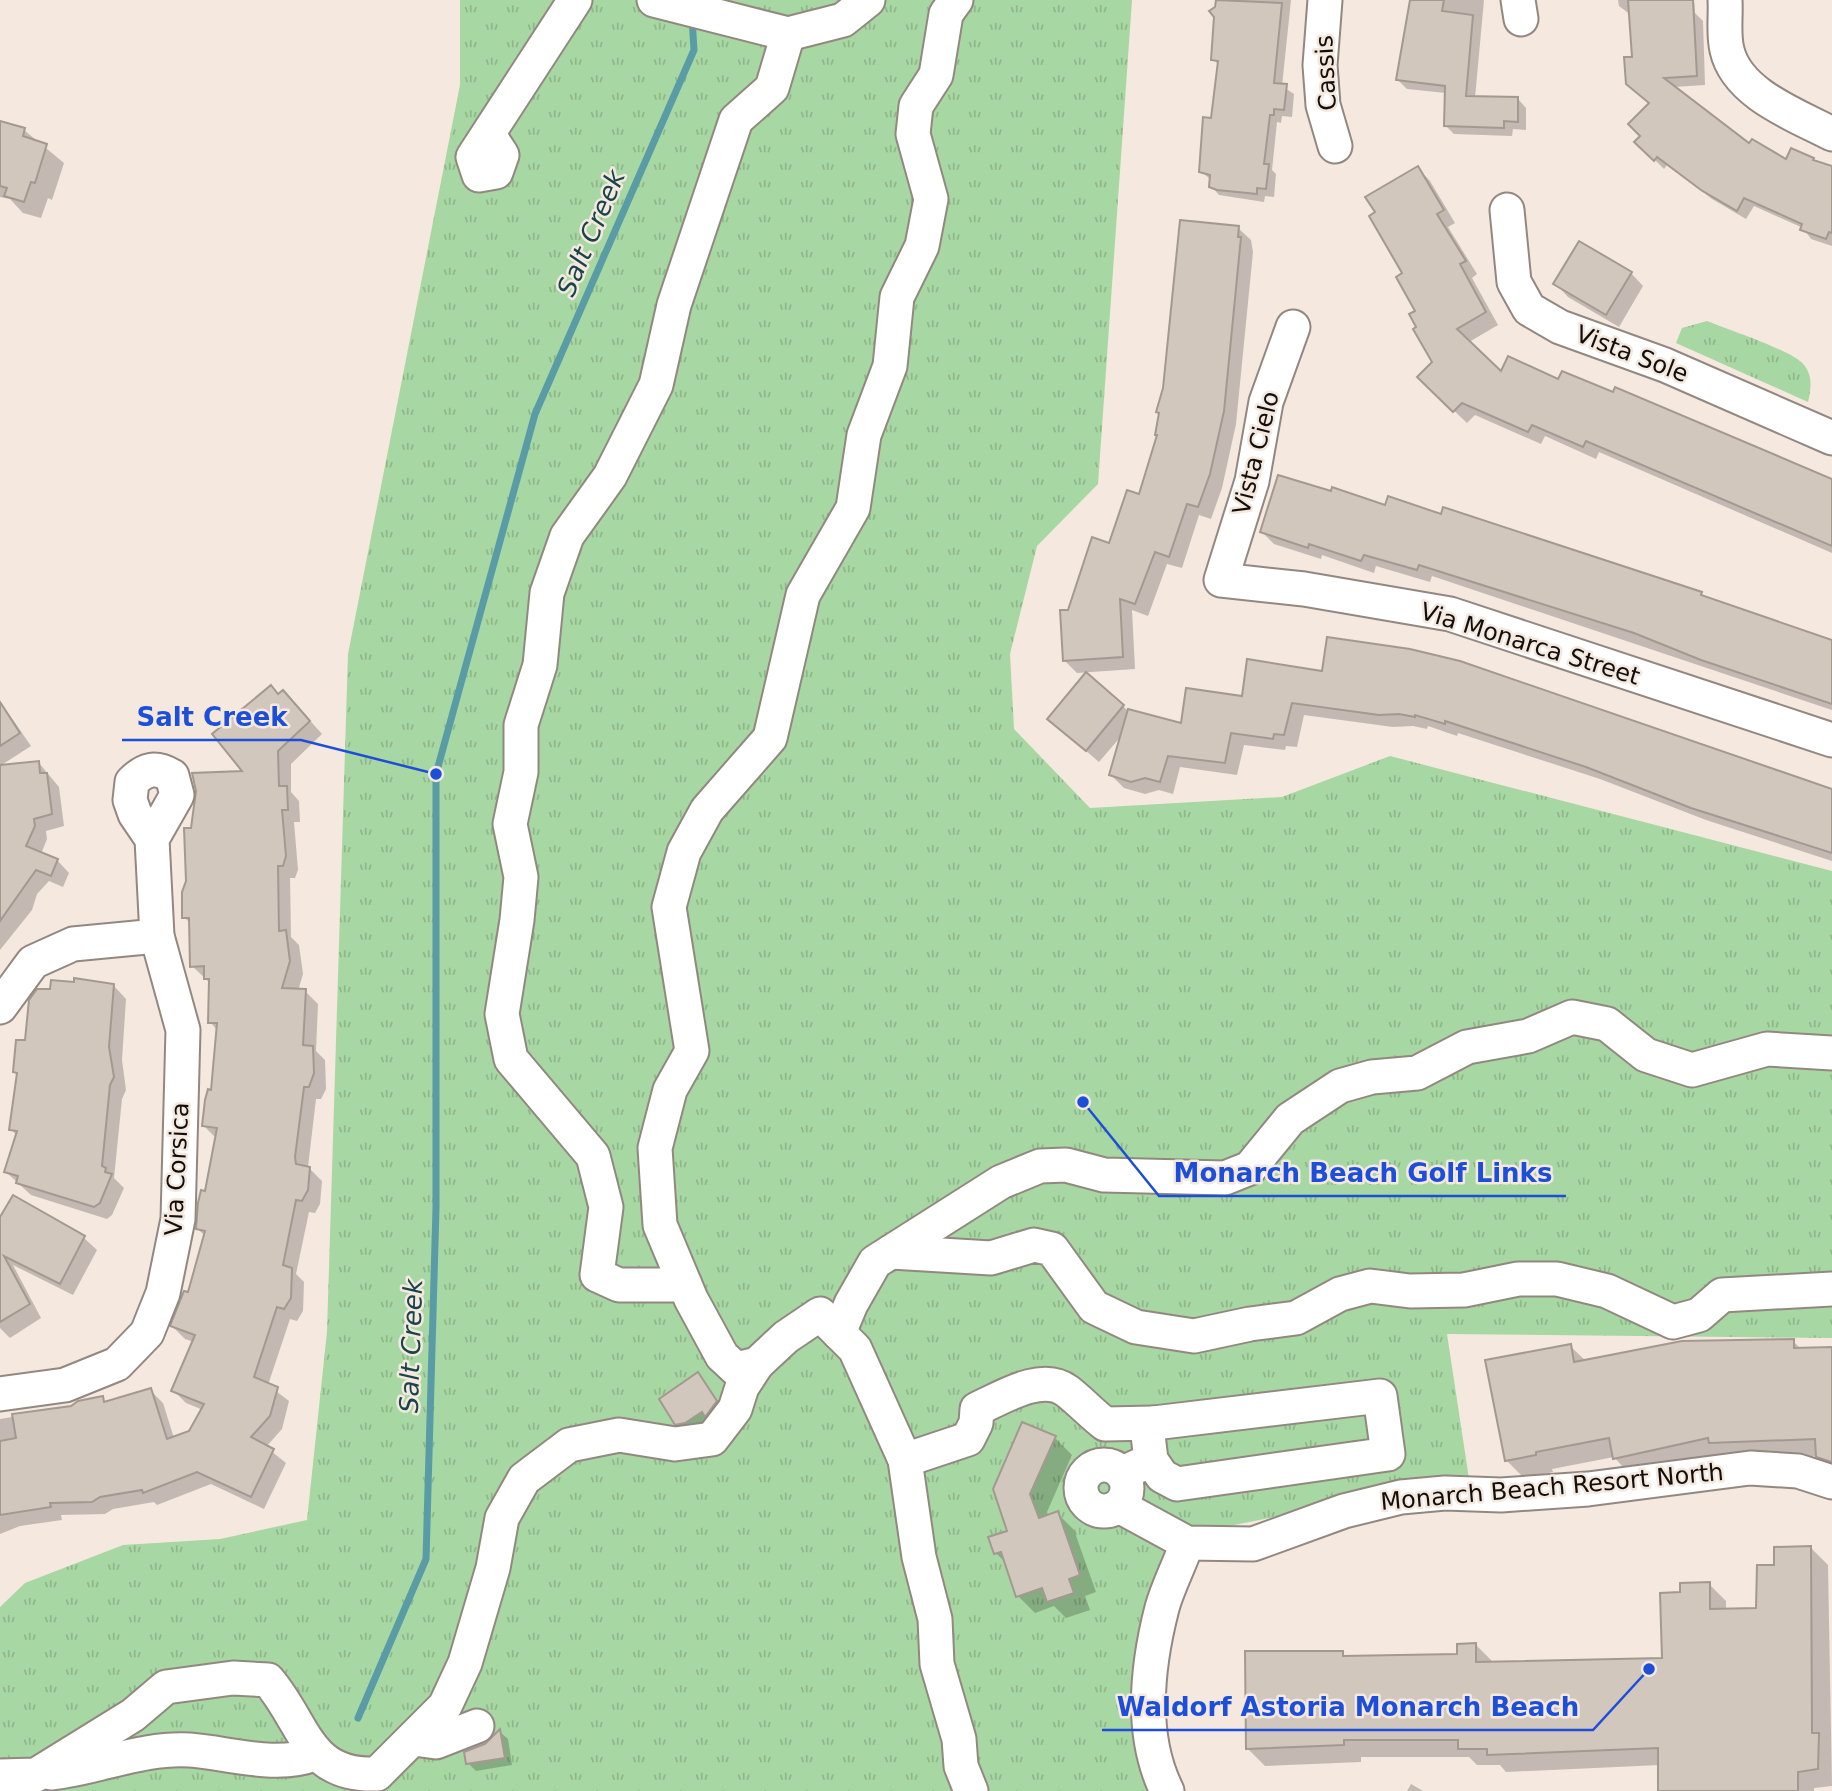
<svg xmlns="http://www.w3.org/2000/svg" width="1832" height="1791" font-family="'DejaVu Sans',sans-serif">
  <defs>
    <pattern id="grass-tufts" width="24" height="20" patternUnits="userSpaceOnUse" patternTransform="scale(1.75)"><rect width="24" height="20" fill="#a7d7a2"/><path d="M3 7l-1-3M5 7V3M7 7l1-3M15 17l-1-3M17 17v-4M19 17l1-3" fill="none" stroke="#8fb78a"/></pattern>
  </defs>
  <rect width="100%" height="100%" fill="#f4e8df"/>
  <g fill="url(#grass-tufts)">
    <polygon points="460,0 1132,0 1098,484 1037,546 1010,654 1014,729 1090,808 1282,797 1390,756 1832,871 1832,1338 1447,1334 1469,1479 1188,1534 1144,1622 1174,1791 0,1791 0,1607 25,1583 123,1545 220,1539 307,1520 327,1332 348,654 460,85"/>
    <path d="M 1707,321 C 1726,329 1794,351 1804,365 C 1813,376 1811,389 1808,402 L 1676,343 L 1682,328 Z"/>
  </g>
  <g fill="#0003">
    <polygon points="1218,0 1291,0 1282,86 1294,94 1292,117 1282,116 1281,123 1277,122 1272,170 1276,174 1274,197 1265,196 1264,202 1219,195 1211,186 1211,180 1201,171 1213,120 1219,65 1213,59"/>
    <polygon points="1412,0 1484,0 1475,98 1518,99 1526,108 1526,130 1513,129 1512,136 1454,134 1445,125 1446,93 1407,89 1398,80"/>
    <polygon points="1618,0 1694,0 1695,13 1703,21 1705,85 1673,87 1750,146 1787,162 1813,159 1832,168 1832,246 1811,239 1803,228 1754,206 1746,219 1712,199 1667,165 1664,169 1637,142 1642,136 1650,104 1627,84 1634,58 1631,15 1619,6"/>
    <polygon points="0,123 24,130 64,163 52,200 48,198 41,218 23,213 10,199 0,197"/>
    <polygon points="1418,168 1430,181 1455,223 1448,227 1477,274 1472,278 1498,325 1469,342 1501,374 1559,381 1614,394 1616,389 1832,479 1832,553 1599,452 1596,459 1545,436 1541,444 1475,415 1467,423 1432,390 1434,362 1419,328 1417,311 1405,274"/>
    <polygon points="1238,228 1251,240 1253,252 1236,424 1222,488 1211,519 1199,515 1182,568 1167,564 1148,616 1132,610 1135,669 1077,673 1064,660 1070,611 1140,496"/>
    <polygon points="1631,273 1643,286 1619,327 1568,297 1556,284"/>
    <polygon points="1386,507 1701,594 1707,599 1832,642 1832,710 1432,576 1430,582 1376,566 1374,573 1322,555 1321,559 1274,544 1262,532"/>
    <polygon points="1248,661 1832,791 1832,861 1706,820 1600,779 1458,733 1457,736 1428,726 1427,729 1413,726 1393,727 1304,715 1297,747 1286,746 1285,750 1244,745 1237,775 1180,767 1173,794 1159,790 1145,794 1124,788 1111,775 1123,734 1099,762 1049,719 1123,706 1128,711 1183,726 1243,698"/>
    <polygon points="279,696 296,705 322,734 291,764 291,792 299,801 300,822 294,822 298,870 295,878 290,878 291,937 299,945 303,974 298,991 305,991 318,1004 316,1051 325,1060 326,1089 321,1099 316,1099 308,1167 322,1181 320,1204 315,1213 309,1212 296,1274 304,1282 303,1311 297,1321 290,1319 268,1385 289,1401 282,1429 266,1447 286,1463 264,1509 211,1484 157,1505 154,1502 113,1509 105,1514 61,1515 62,1520 20,1526 0,1534 0,1419 71,1407 103,1398 107,1403 150,1390 163,1403 174,1438 191,1433 203,1410 186,1403 173,1390 194,1342 185,1339 172,1326 189,1294 205,1236 197,1228 217,1139 204,1126 213,1092 218,1031 210,1022 211,984 192,966 191,924 184,917 187,881 193,829 245,772"/>
    <polygon points="0,701 31,746 0,766"/>
    <polygon points="39,763 59,787 64,826 46,831 47,839 41,854 57,860 69,873 63,887 49,881 37,894 32,910 0,950 0,767"/>
    <polygon points="114,986 126,999 122,1060 126,1090 122,1099 114,1178 124,1188 112,1215 107,1219 31,1195 6,1172 17,1136 11,1129 18,1075 15,1072 27,1042"/>
    <polygon points="14,1197 84,1238 97,1250 73,1295 13,1265 41,1318 10,1338 0,1328 0,1220"/>
    <polygon points="1793,1341 1802,1350 1832,1349 1832,1465 1823,1456 1727,1460 1631,1476 1614,1457 1552,1469 1553,1472 1524,1478 1507,1461 1570,1346 1586,1361"/>
    <polygon points="698,1374 724,1410 685,1432 677,1423"/>
    <polygon points="1055,1438 1072,1455 1047,1512 1048,1516 1057,1513 1074,1530 1096,1592 1085,1596 1090,1610 1066,1618 1054,1606 1035,1613 1018,1596 1007,1564 996,1553 1009,1532"/>
    <polygon points="1811,1548 1828,1565 1832,1786 1814,1788 1814,1791 1660,1791 1660,1765 1506,1772 1500,1765 1477,1765 1469,1757 1361,1757 1361,1762 1265,1766 1248,1749 1342,1653 1346,1657 1459,1655 1476,1645 1493,1662 1664,1660 1682,1594 1709,1584 1726,1601 1726,1610 1758,1610 1776,1567"/>
    <polygon points="500,1732 508,1739 512,1765 476,1771 468,1763"/>
    <polygon points="1411,1784 1423,1791 1407,1791"/>
  </g>
  <g fill="none" stroke-linecap="round" stroke-linejoin="round">
    <polyline stroke="#599ca6" stroke-width="7" points="358,1718 426,1559 436,1208 436,774 535,414 694,50 692,18"/>
  </g>
  <g fill="#d2c7bd" stroke="#a49990" stroke-width="2">
    <polygon points="1216,0 1282,3 1274,83 1287,84 1284,110 1274,109 1274,115 1270,115 1264,164 1269,164 1266,189 1257,188 1257,194 1217,190 1209,187 1210,175 1199,172 1203,117 1211,118 1218,61 1211,60 1214,17 1209,11 1215,7"/>
    <polygon points="1410,0 1444,0 1442,11 1473,15 1466,96 1518,97 1518,122 1504,121 1504,128 1444,126 1445,86 1396,80"/>
    <polygon points="1628,0 1693,0 1697,76 1664,78 1749,143 1752,139 1786,159 1791,148 1814,158 1813,160 1832,166 1832,233 1829,232 1826,239 1800,230 1802,224 1744,198 1737,211 1701,190 1657,157 1654,161 1634,142 1640,136 1628,124 1649,103 1626,84 1624,57 1632,57"/>
    <polygon points="0,121 25,128 23,136 47,144 35,183 31,182 24,202 4,196 7,188 0,186"/>
    <polygon points="1418,166 1444,210 1437,214 1466,261 1460,264 1486,312 1457,329 1501,371 1508,356 1558,379 1562,371 1613,392 1615,387 1832,479 1832,546 1586,441 1583,447 1532,425 1528,432 1462,403 1453,412 1417,377 1432,362 1413,329 1416,327 1409,314 1415,311 1396,277 1402,273 1369,216 1375,212 1365,197"/>
    <polygon points="1180,220 1239,226 1238,237 1241,237 1224,411 1210,474 1198,507 1187,504 1169,557 1155,552 1135,604 1120,599 1123,657 1063,661 1060,610 1068,610 1092,537 1109,543 1127,490 1139,494 1157,435 1155,435 1159,413 1156,412 1163,388"/>
    <polygon points="1579,241 1632,272 1606,315 1553,284"/>
    <polygon points="1278,475 1331,491 1332,487 1385,505 1388,496 1441,514 1443,507 1702,592 1701,595 1832,640 1832,704 1701,660 1634,633 1419,565 1417,570 1364,555 1361,561 1309,544 1308,548 1260,532"/>
    <polygon points="1327,637 1410,649 1460,661 1832,789 1832,853 1691,808 1586,767 1445,721 1445,724 1415,715 1415,717 1399,714 1379,715 1292,703 1284,735 1274,734 1273,739 1231,733 1225,763 1168,756 1160,782 1145,778 1131,782 1109,775 1128,709 1181,723 1186,688 1242,696 1247,659 1322,671"/>
    <polygon points="1086,672 1124,705 1086,751 1047,719"/>
    <polygon points="271,685 278,694 283,690 310,721 278,751 279,786 287,786 288,810 282,810 286,856 283,866 278,866 279,931 286,930 290,961 282,988 306,989 303,1045 313,1046 314,1073 309,1087 304,1087 295,1157 296,1164 310,1167 308,1190 302,1201 296,1200 283,1265 292,1268 291,1298 284,1309 277,1307 254,1377 278,1387 270,1416 251,1437 274,1449 251,1497 197,1472 143,1493 142,1490 100,1497 92,1502 50,1503 51,1507 0,1515 0,1441 16,1438 12,1414 71,1406 78,1401 103,1396 104,1402 151,1388 167,1439 189,1431 204,1404 171,1391 195,1335 170,1326 184,1291 188,1292 205,1231 196,1229 198,1203 201,1190 205,1191 217,1128 202,1126 205,1100 208,1089 211,1090 217,1023 208,1023 209,979 204,979 204,966 190,967 189,918 182,918 182,892 186,881 184,828 191,828 196,791 192,773 242,771 212,734"/>
    <polygon points="0,702 20,733 0,746"/>
    <polygon points="39,761 40,773 47,773 52,814 34,819 35,826 26,846 58,859 51,876 36,870 0,921 0,765"/>
    <polygon points="74,978 114,984 109,1047 114,1077 110,1085 102,1166 106,1168 105,1172 112,1174 100,1203 94,1207 16,1183 18,1176 4,1172 17,1131 9,1130 17,1073 13,1072 16,1040 25,1040 29,1000 37,989 50,989 51,980 74,982"/>
    <polygon points="13,1195 85,1236 60,1284 4,1256 30,1304 0,1322 0,1217"/>
    <polygon points="1794,1339 1794,1348 1832,1347 1832,1462 1816,1457 1815,1439 1709,1443 1708,1438 1613,1459 1609,1438 1536,1452 1536,1455 1505,1461 1485,1360 1571,1344 1574,1362 1682,1341"/>
    <polygon points="698,1372 717,1401 705,1417 702,1412 685,1423 675,1425 659,1399"/>
    <polygon points="1022,1422 1056,1436 1030,1494 1039,1518 1058,1511 1080,1575 1069,1579 1074,1593 1047,1602 1042,1588 1016,1597 1001,1552 994,1554 988,1537 1007,1531 993,1489"/>
    <polygon points="1811,1546 1812,1733 1819,1733 1818,1769 1798,1772 1798,1791 1658,1791 1658,1748 1487,1755 1487,1749 1458,1749 1458,1740 1344,1740 1344,1745 1246,1749 1245,1651 1343,1651 1343,1656 1457,1654 1457,1644 1476,1643 1476,1662 1662,1658 1660,1593 1680,1592 1680,1583 1710,1582 1710,1609 1756,1608 1757,1565 1774,1565 1774,1547"/>
    <polygon points="500,1729 505,1758 466,1764 464,1752 485,1744"/>
  </g>
  <g fill="none" stroke-linecap="round" stroke-linejoin="round">
    <defs>
      <g id="minor">
        <polyline points="654,0 788,34 843,20 868,0"/>
        <polyline points="956,0 946,14 936,75 916,106 913,134 931,199 922,246 897,297 890,366 864,435 853,508 803,595 770,738 707,810 684,852 669,907 692,1051 670,1090 655,1148 660,1225 691,1299 722,1356 736,1369 757,1364 786,1337 820,1314 855,1349 905,1460 919,1557 935,1619 937,1664 959,1739 961,1766 971,1791"/>
        <polyline points="1325,0 1320,65 1323,105 1335,146"/>
        <polyline points="1518,0 1521,19"/>
        <path d="M 1725,0 C 1726,16 1723,35 1727,50 C 1737,94 1796,115 1832,134"/>
        <polyline points="489,135 502,155 496,172 479,175 473,157 575,0"/>
        <polyline points="1507,210 1514,282 1529,309 1560,327 1665,365 1832,438"/>
        <polyline points="1293,327 1266,402 1252,481 1221,580 1304,589 1450,614 1832,740"/>
        <polyline points="0,1007 33,962 73,944 157,936"/>
        <polyline points="891,1252 991,1258 1034,1245 1052,1249 1094,1307 1136,1327 1194,1336 1250,1324 1296,1318 1340,1294 1370,1286 1410,1291 1464,1290 1518,1279 1557,1279 1607,1291 1673,1322 1699,1315 1722,1295 1832,1289"/>
        <polyline points="685,1285 619,1285 597,1275 606,1207 593,1156 511,1059 502,1014 517,920 521,877 510,824 521,772 521,725 540,665 547,593 567,536 610,476 656,385 674,305 736,120 772,88 788,34"/>
        <polyline points="839,1333 851,1304 875,1262 1001,1182 1040,1166 1066,1165 1104,1175 1225,1178 1250,1168 1290,1119 1340,1086 1372,1077 1417,1073 1467,1047 1528,1036 1572,1017 1607,1024 1646,1055 1692,1070 1767,1049 1832,1053"/>
        <path d="M 0,1394 L 65,1385 L 117,1364 L 147,1333 L 163,1293 L 178,1219 L 183,1030 L 157,936 L 152,839 L 135,814 L 130,800 L 132,782 C 145,769 155,766 172,776 L 177,795 L 152,839"/>
        <path d="M 905,1460 L 968,1439 L 976,1423 L 977,1409 C 1001,1398 1042,1372 1067,1391 C 1080,1401 1092,1414 1105,1424 L 1154,1423"/>
        <circle cx="1104" cy="1488" r="23"/>
        <polyline points="1123,1473 1151,1460 1148,1435 1154,1423 1380,1396 1388,1454 1177,1484 1162,1476 1151,1460"/>
        <polyline points="1119,1506 1187,1543 1253,1544 1344,1511 1401,1497 1445,1493 1501,1495 1588,1489 1750,1468 1798,1471 1832,1482"/>
        <polyline points="414,1739 436,1742 477,1726"/>
        <path d="M 51,1773 C 98,1768 142,1747 190,1750 C 229,1753 277,1769 314,1754"/>
        <path d="M 0,1776 L 36,1775 L 133,1715 L 166,1687 L 233,1678 L 268,1680 C 306,1724 306,1777 377,1774 L 445,1706 L 465,1663 L 493,1568 L 502,1518 L 524,1479 L 569,1445 L 619,1435 L 675,1444 L 712,1439 L 735,1409 L 742,1387 L 757,1364"/>
        <path d="M 1167,1791 C 1139,1735 1147,1666 1162,1608 C 1168,1586 1180,1564 1187,1543"/>
      </g>
    </defs>
    <use href="#minor" stroke="#938880" stroke-width="37"/>
    <use href="#minor" stroke="#fff" stroke-width="33"/>
  </g>
  <g text-anchor="middle" dominant-baseline="central" stroke-width="5" stroke-linejoin="round" paint-order="stroke">
    <g font-size="24" fill="#120e0b" stroke="#f4e8df">
      <text transform="translate(1326 73) rotate(-93)">Cassis</text>
      <text transform="translate(1632 354) rotate(21)">Vista Sole</text>
      <text transform="translate(1256 453) rotate(-76)">Vista Cielo</text>
      <text transform="translate(1530 644) rotate(17)">Via Monarca Street</text>
      <text transform="translate(177 1169) rotate(-87)">Via Corsica</text>
      <text transform="translate(1552 1487) rotate(-5)">Monarch Beach Resort North</text>
    </g>
    <g font-size="26" font-style="italic" fill="#17444b" stroke="#f4e8df">
      <text transform="translate(591 233) rotate(-67)">Salt Creek</text>
      <text transform="translate(411 1346) rotate(-88)">Salt Creek</text>
    </g>
  </g>
  <path fill="none" stroke="#1d4ed8" stroke-width="2.5" d="M436 774L301 740H122M1083 1102L1159 1196H1566M1649 1669L1593 1730H1102"/>
  <g fill="#1d4ed8" stroke="#f4e8df" stroke-width="2.5">
    <circle cx="436" cy="774" r="7"/>
    <circle cx="1083" cy="1102" r="7"/>
    <circle cx="1649" cy="1669" r="7"/>
  </g>
  <g font-size="26" text-anchor="middle" font-weight="bold" fill="#1d4ed8" stroke="#f4e8df" stroke-width="5" stroke-linejoin="round" paint-order="stroke">
    <text x="212" y="726">Salt Creek</text>
    <text x="1363" y="1182">Monarch Beach Golf Links</text>
    <text x="1348" y="1716">Waldorf Astoria Monarch Beach</text>
  </g>
</svg>
